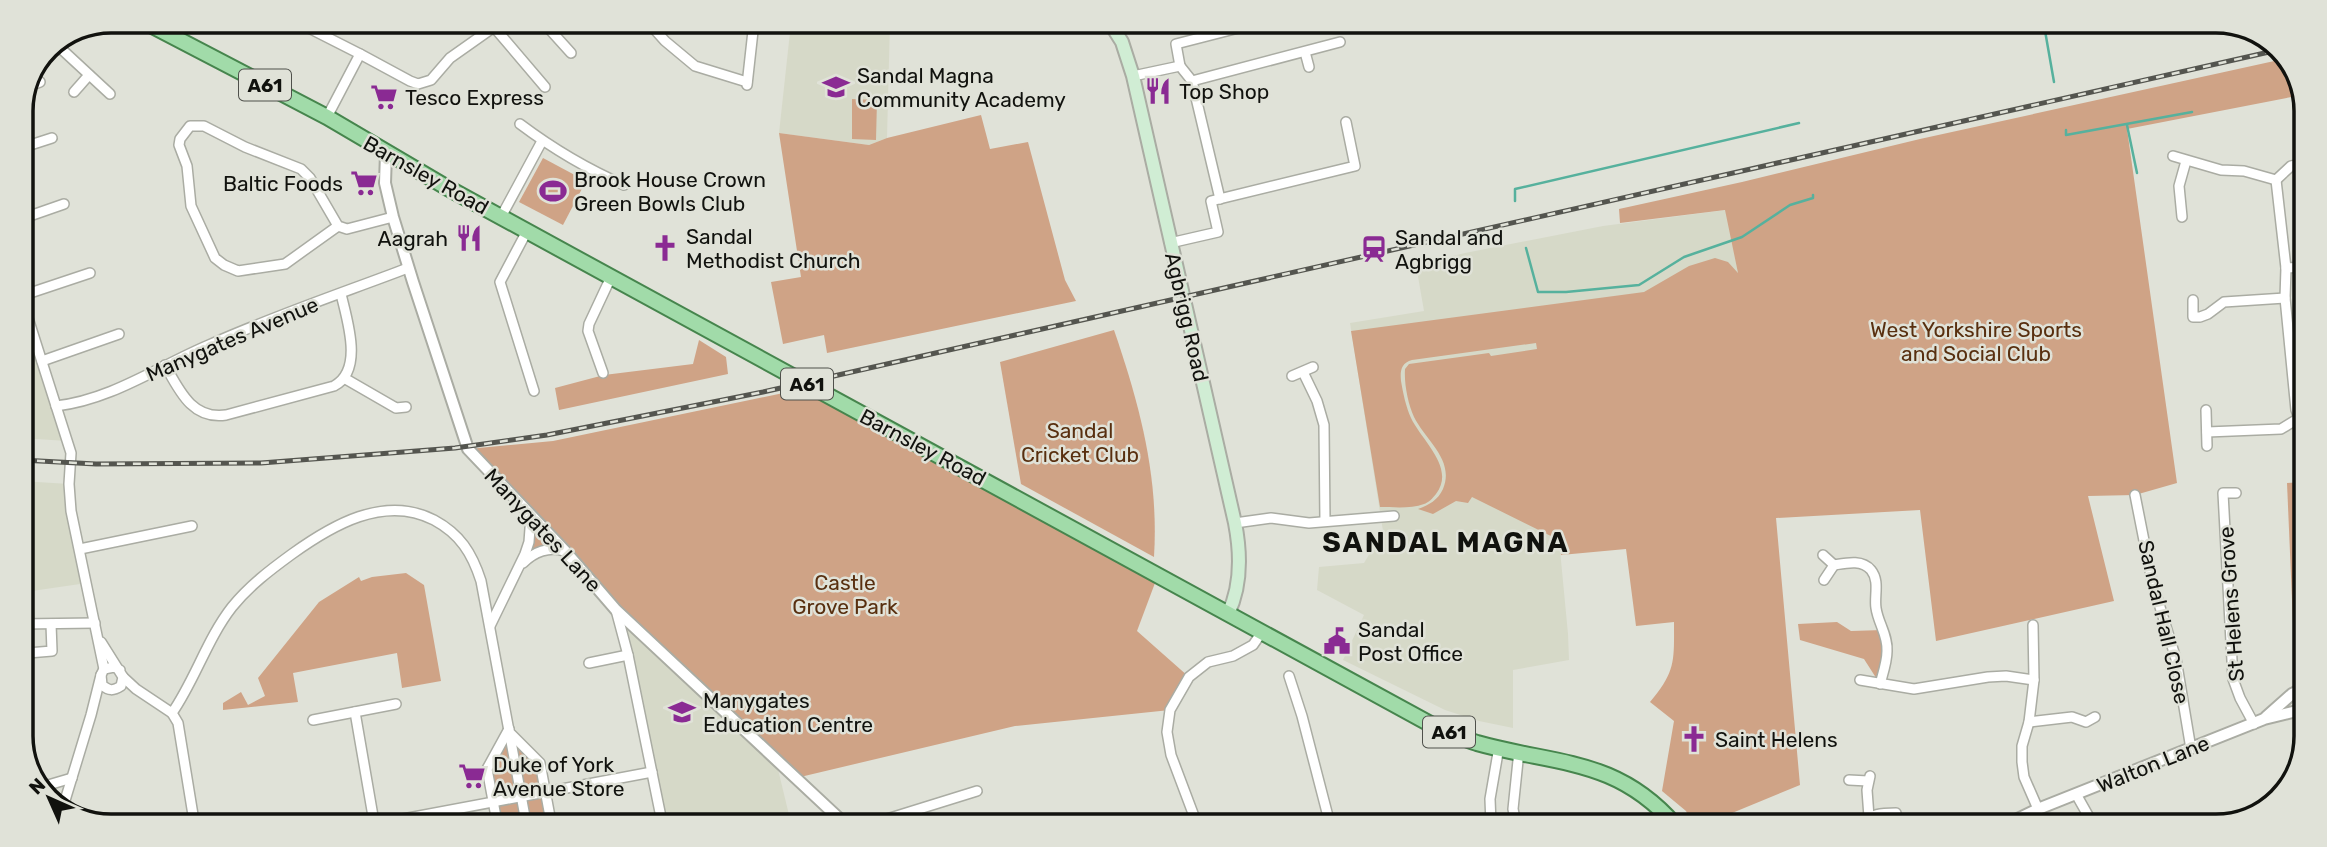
<svg xmlns="http://www.w3.org/2000/svg" width="2327" height="847" font-family="Rubik,sans-serif">
  <rect width="100%" height="100%" fill="#e0e2d8"/>
  <g fill="#d6d9c8">
    <polygon points="791,23 890,23 887,138 869,145 779,133"/>
    <polygon points="1726,210 1739,277 1558,529 1568,634 1569,660 1513,670 1513,728 1479,721 1445,710 1343,660 1364,615 1317,590 1319,567 1364,563 1383,531 1350,323 1424,311 1416,265 1465,253 1603,226"/>
    <polygon points="21,296 67,441 21,438"/>
    <polygon points="21,481 69,484 87,583 32,591 35,618 21,619"/>
    <polygon points="616,610 776,761 791,823 662,822"/>
  </g>
  <g fill="#cfa386">
    <path d="M 2288,58 L 2302,95 L 2127,129 L 2177,483 L 2135,495 L 2088,496 L 2114,601 L 1936,641 L 1920,510 L 1776,518 L 1800,785 L 1703,825 L 1693,825 L 1686,811 L 1662,791 L 1674,721 L 1650,702 C 1676,671 1674,661 1674,622 L 1636,626 L 1626,549 L 1561,555 L 1559,540 L 1472,497 L 1468,503 L 1456,501 L 1433,514 L 1418,509 C 1429,505 1438,500 1443,489 C 1455,460 1426,441 1414,417 C 1408,404 1404,384 1405,369 L 1409,364 L 1489,353 L 1491,356 L 1537,349 L 1536,343 L 1412,360 C 1401,363 1400,371 1401,381 C 1403,393 1406,407 1411,418 C 1422,441 1456,468 1436,494 C 1433,498 1428,503 1424,504 C 1411,509 1393,507 1380,507 L 1351,331 L 1644,292 L 1689,266 L 1715,258 L 1728,262 L 1738,273 L 1725,210 L 1620,223 L 1619,209 L 1742,182 L 1920,139 Z"/>
    <polygon points="852,99 877,100 876,140 852,139"/>
    <polygon points="981,115 990,149 1028,142 1065,280 1076,301 827,353 824,335 783,344 771,282 801,277 779,133 869,145 887,138"/>
    <polygon points="543,158 586,181 563,225 519,202"/>
    <path d="M 1114,330 C 1140,406 1159,477 1154,557 L 1021,484 L 1000,362 Z"/>
    <polygon points="699,340 726,357 728,374 559,410 555,388 604,375 693,364"/>
    <polygon points="812,387 1158,575 1137,631 1189,677 1170,710 1015,726 796,778 703,693 566,552 530,556 532,523 468,449 553,441"/>
    <polygon points="2303,482 2302,645 2294,646 2287,483"/>
    <polygon points="406,573 424,585 441,681 402,688 397,653 293,673 298,702 223,710 223,703 241,692 248,705 265,696 258,678 319,602 359,577 361,581 372,577"/>
    <polygon points="1837,622 1851,631 1883,630 1887,641 1880,684 1864,659 1800,640 1798,624"/>
    <polygon points="509,729 540,763 551,822 497,822 487,769"/>
  </g>
  <g fill="none" stroke-linecap="round" stroke-linejoin="round">
    <g stroke="#56b19d" stroke-width="2.5">
      <polyline points="2044,25 2054,82"/>
      <polyline points="2300,98 2304,101"/>
      <polyline points="2127,125 2137,173"/>
      <polyline points="2066,130 2066,135 2192,112"/>
      <polyline points="1515,201 1515,189 1799,123"/>
      <polyline points="1526,248 1538,292 1566,292 1639,285 1684,257 1742,237 1790,205 1813,198 1813,195"/>
    </g>
    <defs>
      <g id="minor">
        <polyline points="295,21 360,54"/>
        <polyline points="543,22 571,53"/>
        <polyline points="648,22 665,41 695,66 747,82"/>
        <polyline points="494,27 545,87"/>
        <polyline points="56,44 110,94"/>
        <polyline points="1305,52 1309,67"/>
        <polyline points="1180,66 1192,81 1220,199"/>
        <polyline points="1133,76 1180,66 1176,44 1254,24"/>
        <polyline points="1192,81 1340,42"/>
        <polyline points="747,85 754,22"/>
        <polyline points="30,86 40,82"/>
        <polyline points="74,92 89,75"/>
        <polyline points="327,117 360,54 410,81 418,84 431,80 450,58 501,22"/>
        <path d="M 520,124 C 552,148 587,169 624,185"/>
        <polyline points="21,148 52,138"/>
        <polyline points="2173,156 2221,170 2244,171 2276,180"/>
        <polyline points="2276,180 2286,268 2285,298 2296,410 2299,418 2304,421"/>
        <polyline points="2276,180 2291,166 2305,163"/>
        <polyline points="501,217 542,141"/>
        <polyline points="2182,217 2179,186 2186,161"/>
        <polyline points="21,219 64,204"/>
        <polyline points="338,226 310,178 301,169 245,147 204,126 190,126 180,139 179,145 187,166 191,206 215,258 224,265 238,271 285,264 338,226 347,229 393,217"/>
        <polyline points="527,231 500,282 534,391"/>
        <polyline points="1170,243 1218,232 1211,201 1355,166 1346,122"/>
        <polyline points="2286,268 2305,267"/>
        <polyline points="21,296 71,453 69,484 71,511 104,669"/>
        <polyline points="21,296 90,273"/>
        <polyline points="2193,300 2193,317 2200,317 2208,314 2224,302 2285,298"/>
        <polyline points="42,361 119,334"/>
        <path d="M 165,365 C 179,390 192,420 226,415 L 334,386 C 364,370 347,320 341,294"/>
        <polyline points="1303,372 1317,401 1324,425 1325,521"/>
        <polyline points="603,373 588,331 589,324 611,277"/>
        <polyline points="1292,376 1313,367"/>
        <polyline points="344,378 396,408 406,407"/>
        <path d="M 56,406 C 111,400 159,366 209,345 C 274,316 342,293 408,268"/>
        <polyline points="2206,410 2207,446"/>
        <polyline points="2207,432 2281,429 2299,418"/>
        <polyline points="2236,493 2223,493 2233,679 2240,698 2254,724"/>
        <polyline points="2135,495 2152,581 2176,659 2191,749"/>
        <polyline points="1235,523 1271,518 1309,523 1394,516"/>
        <polyline points="80,549 192,526"/>
        <polyline points="1823,555 1834,565 1824,580"/>
        <path d="M 523,563 C 534,552 549,546 564,551"/>
        <path d="M 1834,565 C 1846,563 1862,559 1871,570 C 1880,581 1874,596 1876,608 C 1878,623 1888,635 1887,651 C 1887,662 1883,673 1880,684"/>
        <polyline points="616,610 628,655 662,822"/>
        <polyline points="21,624 95,623"/>
        <polyline points="26,624 26,643"/>
        <polyline points="2033,625 2034,680 2029,722 2022,746 2022,762 2024,777 2038,809"/>
        <polyline points="490,626 525,554 529,542 531,515"/>
        <path d="M 101,642 L 123,677 L 121,686 C 113,691 109,691 102,685 L 101,675 L 104,669 L 114,667 L 120,670"/>
        <polyline points="28,653 52,651 51,624"/>
        <polyline points="589,663 628,655"/>
        <polyline points="1289,676 1302,716 1330,824"/>
        <polyline points="123,677 136,689 172,713"/>
        <polyline points="1860,680 1914,689 1988,677 2006,676 2034,680"/>
        <polyline points="355,712 374,822"/>
        <polyline points="313,720 396,704"/>
        <polyline points="2029,722 2072,717 2086,722 2095,717"/>
        <polyline points="511,734 540,763 551,822"/>
        <polyline points="1849,780 1868,781"/>
        <polyline points="38,788 72,778"/>
        <polyline points="2076,794 2094,826"/>
        <polyline points="63,807 91,715 101,675"/>
        <polyline points="1869,817 1867,790 1870,776"/>
        <path d="M 194,821 L 178,723 L 172,713 C 195,680 207,639 232,607 C 249,586 270,570 292,554 C 331,526 384,494 434,520 C 460,534 472,553 481,581 L 526,822"/>
        <polyline points="387,822 652,772"/>
        <polyline points="497,822 487,769 509,729"/>
        <polyline points="874,823 977,791"/>
        <polyline points="1197,824 1171,755 1167,732 1170,710 1189,677 1208,662 1233,656 1253,645 1262,632"/>
        <polyline points="1491,824 1490,799 1499,747"/>
        <polyline points="1516,824 1513,809 1519,751"/>
        <path d="M 1861,825 C 1871,813 1882,813 1896,813"/>
      </g>
      <g id="tertiary">
        <polyline points="386,153 385,183 393,217 413,282 468,449 566,552 616,610 844,823"/>
        <polyline points="2266,717 2292,694 2302,689"/>
        <polyline points="2003,826 2038,809 2264,719 2301,710"/>
      </g>
      <path id="secondary" d="M 1110,23 L 1122,42 L 1133,76 L 1235,523 C 1241,554 1242,585 1228,614"/>
      <path id="primary" d="M 143,21 L 327,117 L 446,187 L 1432,725 C 1447,731 1461,738 1477,743 C 1554,765 1616,757 1675,825"/>
    </defs>
    <use href="#minor" stroke="#aaaca3" stroke-width="12"/>
    <use href="#tertiary" stroke="#aaaca3" stroke-width="14"/>
    <use href="#secondary" stroke="#aaaca3" stroke-width="16"/>
    <use href="#primary" stroke="#46854d" stroke-width="18"/>
    <use href="#minor" stroke="#fff" stroke-width="9"/>
    <use href="#tertiary" stroke="#fff" stroke-width="10"/>
    <use href="#secondary" stroke="#d0edd4" stroke-width="12"/>
    <use href="#primary" stroke="#a1dba9" stroke-width="14"/>
    <defs>
      <polyline id="rail" points="21,460 96,464 261,463 455,448 547,435 763,392 2278,50"/>
    </defs>
    <use href="#rail" stroke="#54554f" stroke-width="5"/>
    <use href="#rail" stroke="#e0e2d8" stroke-width="2.5" stroke-dasharray="8" stroke-linecap="butt"/>
  </g>
  <defs>
    <symbol id="school-bare" viewBox="-9 -9 18 18"><path d="M0-5L7-2L0 1L-7-2ZM-4 1L0 2.5L4 1V4Q0 6-4 4Z" fill="#8a2a93" stroke="#e0e2d8" stroke-width="2.5" paint-order="stroke"/></symbol>
    <symbol id="restaurant-bare" viewBox="-9 -9 18 18"><path d="M-5-6h1v4h1v-4h1v4h1v-4h1v5L-1.5 .5V6h-2V.5L-5-1ZM5-6V6H3V1.5H1.5Q1.5-4 5-6Z" fill="#8a2a93" stroke="#e0e2d8" stroke-width="2.5" paint-order="stroke"/></symbol>
    <symbol id="supermarket-bare" viewBox="-9 -9 18 18"><path d="M-6-5.5h2.5l.6 2H6L4.5 2H-2.5L-4.4-4H-6ZM-1.5 3.2a1.3 1.3 0 1 0 .1 0ZM3 3.2a1.3 1.3 0 1 0 .1 0Z" fill="#8a2a93" stroke="#e0e2d8" stroke-width="2.5" paint-order="stroke"/></symbol>
    <symbol id="stadium-bare" viewBox="-9 -9 18 18"><path d="M0-5a6.5 5 0 1 0 0 10a6.5 5 0 1 0 0-10ZM-3.5-1.8h7v3.6h-7Z" fill="#8a2a93" stroke="#e0e2d8" stroke-width="2.5" paint-order="stroke"/></symbol>
    <symbol id="church-bare" viewBox="-9 -9 18 18"><path d="M-1.2-6h2.4v3.5h3.3v2.4h-3.3V6h-2.4V-.1h-3.3v-2.4h3.3Z" fill="#8a2a93" stroke="#e0e2d8" stroke-width="2.5" paint-order="stroke"/></symbol>
    <symbol id="station-bare" viewBox="-9 -9 18 18"><path d="M-3-6H3Q5-6 5-4V2Q5 4 3 4L4.5 6H3L1.5 4h-3L-3 6H-4.5L-3 4Q-5 4-5 2V-4Q-5-6-3-6ZM-3.5-4v3h7v-3ZM-3.5 1v1.5H-2V1ZM2 1v1.5H3.5V1Z" fill="#8a2a93" stroke="#e0e2d8" stroke-width="2.5" paint-order="stroke"/></symbol>
    <symbol id="civic-bare" viewBox="-9 -9 18 18"><path d="M-.6-6.5H3V-4.5H.6V-3L4-1V1h2V6H-6V1h2V-1L-.6-3ZM-1.2 2.5V6h2.4V2.5Z" fill="#8a2a93" stroke="#e0e2d8" stroke-width="2.5" paint-order="stroke"/></symbol>
    <symbol id="university-bare" viewBox="-9 -9 18 18"><path d="M0-5L7-2L0 1L-7-2ZM-4 1L0 2.5L4 1V4Q0 6-4 4Z" fill="#8a2a93" stroke="#e0e2d8" stroke-width="2.5" paint-order="stroke"/></symbol>
  </defs>
  <g fill-rule="evenodd">
    <use href="#school-bare" x="817" y="68" width="38" height="38"/>
    <use href="#restaurant-bare" x="1139" y="72" width="38" height="38"/>
    <use href="#supermarket-bare" x="365" y="78" width="38" height="38"/>
    <use href="#supermarket-bare" x="345" y="164" width="38" height="38"/>
    <use href="#stadium-bare" x="534" y="172" width="38" height="38"/>
    <use href="#restaurant-bare" x="450" y="219" width="38" height="38"/>
    <use href="#church-bare" x="646" y="229" width="38" height="38"/>
    <use href="#station-bare" x="1355" y="230" width="38" height="38"/>
    <use href="#civic-bare" x="1318" y="622" width="38" height="38"/>
    <use href="#university-bare" x="663" y="693" width="38" height="38"/>
    <use href="#church-bare" x="1675" y="720" width="38" height="38"/>
    <use href="#supermarket-bare" x="453" y="757" width="38" height="38"/>
  </g>
  <g text-anchor="middle" dominant-baseline="central" stroke-width="5" stroke-linejoin="round" paint-order="stroke">
    <g fill="#e0e2d8" stroke="#4f504b" stroke-width="2">
      <rect x="239" y="69.5" width="52" height="31" rx="5"/>
      <rect x="781" y="368.5" width="52" height="31" rx="5"/>
      <rect x="1423" y="716.5" width="52" height="31" rx="5"/>
    </g>
    <g font-size="19" font-weight="bold" fill="#11120e">
      <text x="265" y="85">A61</text>
      <text x="807" y="384">A61</text>
      <text x="1449" y="732">A61</text>
    </g>
    <g font-size="21" fill="#11120e" stroke="#e0e2d8" text-anchor="start">
      <text x="857" y="75">Sandal Magna<tspan x="857" dy="24">Community Academy</tspan></text>
      <text x="1179" y="91">Top Shop</text>
      <text x="405" y="97">Tesco Express</text>
      <text x="574" y="179">Brook House Crown<tspan x="574" dy="24">Green Bowls Club</tspan></text>
      <text x="343" y="183" text-anchor="end">Baltic Foods</text>
      <text x="686" y="236">Sandal<tspan x="686" dy="24">Methodist Church</tspan></text>
      <text x="1395" y="237">Sandal and<tspan x="1395" dy="24">Agbrigg</tspan></text>
      <text x="448" y="238" text-anchor="end">Aagrah</text>
      <text x="1358" y="629">Sandal<tspan x="1358" dy="24">Post Office</tspan></text>
      <text x="703" y="700">Manygates<tspan x="703" dy="24">Education Centre</tspan></text>
      <text x="1715" y="739">Saint Helens</text>
      <text x="493" y="764">Duke of York<tspan x="493" dy="24">Avenue Store</tspan></text>
    </g>
    <g font-size="21" fill="#11120e" stroke="#e0e2d8">
      <text transform="translate(426 175) rotate(29)">Barnsley Road</text>
      <text transform="translate(1187 317) rotate(77)">Agbrigg Road</text>
      <text transform="translate(232 339) rotate(-23)">Manygates Avenue</text>
      <text transform="translate(923 447) rotate(28)">Barnsley Road</text>
      <text transform="translate(543 530) rotate(47)">Manygates Lane</text>
      <text transform="translate(2231 604) rotate(-94)">St Helens Grove</text>
      <text transform="translate(2164 622) rotate(77)">Sandal Hall Close</text>
      <text transform="translate(2153 764) rotate(-22)">Walton Lane</text>
    </g>
    <g font-size="21" fill="#582f0f" stroke="#e0e2d8">
      <text x="1976" y="329">West Yorkshire Sports<tspan x="1976" dy="24">and Social Club</tspan></text>
      <text x="1080" y="430">Sandal<tspan x="1080" dy="24">Cricket Club</tspan></text>
      <text x="845" y="582">Castle<tspan x="845" dy="24">Grove Park</tspan></text>
    </g>
    <g font-size="28" font-weight="bold" letter-spacing="2" fill="#11120e" stroke="#e0e2d8">
      <text x="1446" y="542">SANDAL MAGNA</text>
    </g>
  </g>
  <path d="M0 0H2327V847H0ZM111 33H2216A78 78 0 0 1 2294 111V736A78 78 0 0 1 2216 814H111A78 78 0 0 1 33 736V111A78 78 0 0 1 111 33Z" fill="#e0e2d8" fill-rule="evenodd"/>
  <path fill="none" stroke="#11120e" stroke-width="3.5" d="M111 33H2216A78 78 0 0 1 2294 111V736A78 78 0 0 1 2216 814H111A78 78 0 0 1 33 736V111A78 78 0 0 1 111 33Z"/>
  <g transform="translate(49 798) rotate(315)" stroke="#e0e2d8" stroke-width="5" paint-order="stroke">
  <path d="M0-5L12 26L0 18L-12 26Z" fill="#11120e"/>
  <text y="-10" font-size="19" font-weight="bold" text-anchor="middle" fill="#11120e">N</text>
  </g>
</svg>
